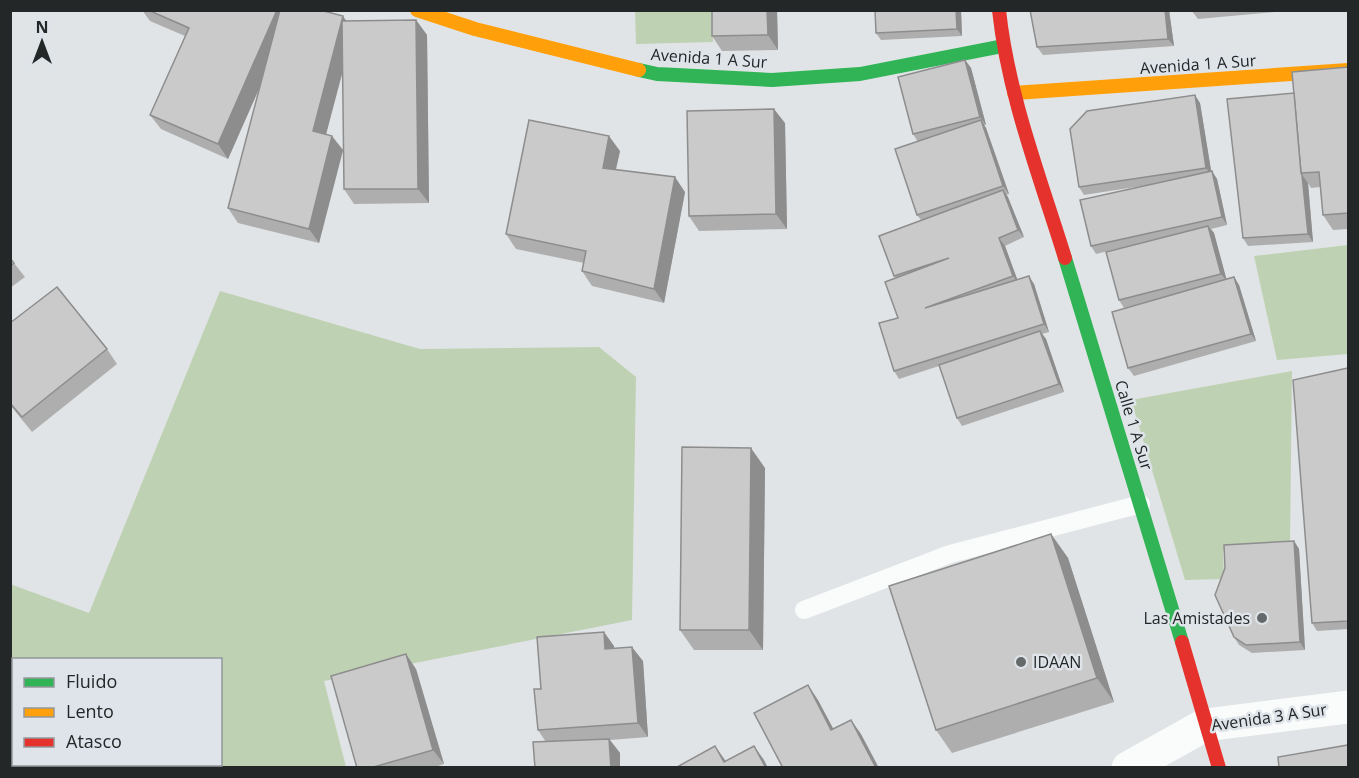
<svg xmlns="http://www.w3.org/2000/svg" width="1359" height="778" font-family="'Open Sans',sans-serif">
  <rect width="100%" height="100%" fill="#e1e4e6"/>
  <g fill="#bfd1b3" fill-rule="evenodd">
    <polygon points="635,11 712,11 713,42 636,44"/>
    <polygon points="1348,245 1348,354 1277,360 1254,256"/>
    <path d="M 220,291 L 420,349 L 599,347 L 636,377 L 632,620 L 324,681 L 346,767 L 11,767 L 10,584 L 89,613 ZM 14,660 L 220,660 L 220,764 L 14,764 Z"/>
    <polygon points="1292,371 1290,544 1223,551 1224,579 1185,580 1131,400"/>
  </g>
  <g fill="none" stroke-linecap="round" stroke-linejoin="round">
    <polyline stroke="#fafbfb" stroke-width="18" points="804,610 950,554 1141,504"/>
    <polyline stroke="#fafbfb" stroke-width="33" points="1128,768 1205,725 1348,707"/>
    <g stroke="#30b455" stroke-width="14">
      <polyline points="639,70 657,74 772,80 860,74 1003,46"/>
      <polyline points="1065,258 1182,642"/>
    </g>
    <g stroke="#ff9f0a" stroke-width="14">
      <polyline points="417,10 475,29 639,70"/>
      <polyline points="1014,93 1348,70"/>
    </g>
    <g stroke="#e5322d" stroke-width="14">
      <path d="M 999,10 C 1008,95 1040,177 1065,258"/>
      <polyline points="1182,642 1219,768"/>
    </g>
  </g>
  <g fill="#aeaeae">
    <polygon points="142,10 320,10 346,21 416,20 427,35 429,203 354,204 344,189 343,71 326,134 343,150 319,243 238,223 228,208 260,86 228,159 161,129 150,115 185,36 150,21"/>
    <polygon points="777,10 778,50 722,51 712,36"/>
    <polygon points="961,10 962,36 881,40 876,33"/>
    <polygon points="1030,10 1169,10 1174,46 1043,55 1037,47"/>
    <polygon points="1191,10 1296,10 1198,19"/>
    <polygon points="965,60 971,68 986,125 984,125 986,128 1009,194 1006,195 1024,237 1005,246 1017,280 1034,284 1049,332 1042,334 1046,339 1064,392 962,426 957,418 939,366 899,379 894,371 898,318 896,278 894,276 921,220 917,215 918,142 913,134"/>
    <polygon points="1348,67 1348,229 1333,230 1323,215 1320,187 1311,188 1308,183 1313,242 1248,246 1243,238 1294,93"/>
    <polygon points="1200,103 1211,171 1217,179 1227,225 1211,229 1214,233 1226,279 1234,277 1239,285 1256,341 1134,376 1128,368 1155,300 1124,308 1119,300 1120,248 1096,254 1091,246 1148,185 1084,195 1079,187"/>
    <polygon points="785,123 787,229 699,231 689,216"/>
    <polygon points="620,151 616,169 685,192 664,303 592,286 582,271 584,263 516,249 506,234"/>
    <polygon points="10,258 25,277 10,288"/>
    <polygon points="10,323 107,349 117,364 32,432 10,405"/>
    <polygon points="1348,368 1348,629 1317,631 1312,623"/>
    <polygon points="765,468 763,650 694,650 680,630"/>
    <polygon points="1051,534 1068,558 1114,702 952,753 936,730"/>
    <polygon points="1294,541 1299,549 1305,650 1252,653 1239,645 1234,637"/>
    <polygon points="614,646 614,648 643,661 648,737 610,740 620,753 620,768 535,768 546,742 538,730 541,689"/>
    <polygon points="416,669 444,764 432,768 357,768"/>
  </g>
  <g fill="#8d8d8d">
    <polygon points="277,10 292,10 293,12 228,159 218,144"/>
    <polygon points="767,10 777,10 778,50 768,35"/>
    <polygon points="956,10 961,10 962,36 957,29"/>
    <polygon points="1165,10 1169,10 1174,46 1168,39"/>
    <polygon points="343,16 353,31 323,146 313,131"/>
    <polygon points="416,20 427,35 429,203 418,189"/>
    <polygon points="965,60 971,68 986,125 980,117"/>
    <polygon points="1195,95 1200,103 1212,176 1206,168"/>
    <polygon points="774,109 785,123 787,229 776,214"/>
    <polygon points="981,120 986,128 1009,194 1003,186"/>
    <polygon points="332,136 343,150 319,243 309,229"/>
    <polygon points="609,136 620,151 613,182 603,168"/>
    <polygon points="1212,171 1217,179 1227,225 1222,217"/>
    <polygon points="1302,175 1308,183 1313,242 1308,234"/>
    <polygon points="675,177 685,192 664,303 654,289"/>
    <polygon points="1003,190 1008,197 1024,237 1018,230"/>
    <polygon points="1208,226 1214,233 1227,281 1221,274"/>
    <polygon points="999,238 1005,246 1019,284 1013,276"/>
    <polygon points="1029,276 1034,284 1049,332 1044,324"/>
    <polygon points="1234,277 1239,285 1256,341 1251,334"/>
    <polygon points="1040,331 1046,339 1064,392 1059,384"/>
    <polygon points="751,448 765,468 763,650 749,630"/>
    <polygon points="1051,534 1068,558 1114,702 1097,678"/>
    <polygon points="1294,541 1299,549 1305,650 1300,642"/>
    <polygon points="604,632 614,646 615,663 605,649"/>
    <polygon points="632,647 643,661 648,737 638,723"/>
    <polygon points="406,654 416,669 444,764 433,750"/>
    <polygon points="808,685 818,700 842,745 831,730"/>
    <polygon points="851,720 861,734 879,768 876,768"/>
    <polygon points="609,739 620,753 620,768 611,768"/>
    <polygon points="715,746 725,760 729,768 724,762"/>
    <polygon points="754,746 764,760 768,768 766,768"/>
  </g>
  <g fill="#cacaca" stroke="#8d8d8d" stroke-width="1.5">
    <polygon points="148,10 277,10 218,144 150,115 189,28"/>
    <polygon points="280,10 320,10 343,16 313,131 332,136 309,229 228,208"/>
    <polygon points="712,10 767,10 768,35 712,36"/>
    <polygon points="875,10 956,10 957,29 876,33"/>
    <polygon points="1030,10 1165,10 1168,39 1037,47"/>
    <polygon points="416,20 418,189 344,189 342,21"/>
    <polygon points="965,60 980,117 913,134 898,77"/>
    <polygon points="1348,67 1348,213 1323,215 1319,172 1301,173 1292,72"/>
    <polygon points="1294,93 1301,173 1302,175 1308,234 1243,238 1227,99"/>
    <polygon points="1195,95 1206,168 1079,187 1070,129 1087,111"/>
    <polygon points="774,109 776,214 689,216 687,111"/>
    <polygon points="529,120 609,136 603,168 675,177 654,289 582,271 586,251 506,234"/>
    <polygon points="981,120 1003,186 917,215 895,149"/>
    <polygon points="1212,171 1222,217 1091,246 1080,200"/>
    <polygon points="1003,190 1018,230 999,238 1013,276 925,308 1029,276 1044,324 894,371 879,323 898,318 885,282 949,258 894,276 879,236"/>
    <polygon points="1208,226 1221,274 1119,300 1106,252"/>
    <polygon points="10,258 14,263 10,266"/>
    <polygon points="1234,277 1251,334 1128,368 1112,312"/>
    <polygon points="57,287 107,349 22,417 10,403 10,323"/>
    <polygon points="1040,331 1059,384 957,418 939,365"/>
    <polygon points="1348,368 1348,621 1312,623 1293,380"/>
    <polygon points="682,447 751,448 749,630 680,630"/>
    <polygon points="1051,534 1097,678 936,730 889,586"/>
    <polygon points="1294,541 1300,642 1246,645 1234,637 1215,595 1225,568 1224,545"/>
    <polygon points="604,632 605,649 632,647 638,723 538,730 534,689 541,689 537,637"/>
    <polygon points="406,654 433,750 370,768 357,768 331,676"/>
    <polygon points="808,685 831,730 851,720 876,768 783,768 754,713"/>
    <polygon points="609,739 611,768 535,768 533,742"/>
    <polygon points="1348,745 1348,768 1279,768 1278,757"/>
    <polygon points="715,746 724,762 754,746 766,768 677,768 677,767"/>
  </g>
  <g fill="#66696a" stroke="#dee4e9" stroke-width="2">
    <circle cx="1262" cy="618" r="6"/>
    <circle cx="1021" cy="662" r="6"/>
  </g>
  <g text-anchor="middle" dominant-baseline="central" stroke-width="5" stroke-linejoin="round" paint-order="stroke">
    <g font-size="16" fill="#242728" stroke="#dee4e9">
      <text transform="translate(709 58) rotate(4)">Avenida 1 A Sur</text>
      <text transform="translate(1198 64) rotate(-4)">Avenida 1 A Sur</text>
      <text transform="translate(1134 425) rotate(73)">Calle 1 A Sur</text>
      <text transform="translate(1269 717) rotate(-8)">Avenida 3 A Sur</text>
    </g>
    <g font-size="16" fill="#242728" stroke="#dee4e9" text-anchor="end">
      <text x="1250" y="618">Las Amistades</text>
      <text x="1033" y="662" text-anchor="start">IDAAN</text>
    </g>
  </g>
  <rect width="1359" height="778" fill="none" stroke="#242728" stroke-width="24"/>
  <rect x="12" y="658" width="210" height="108" fill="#dee4e9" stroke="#94989c" stroke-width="1.5"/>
  <rect x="24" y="678" width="30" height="9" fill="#30b455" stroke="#94989c" stroke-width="1.5"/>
  <text x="66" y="688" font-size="18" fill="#242728">Fluido</text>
  <rect x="24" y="708" width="30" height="9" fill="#ff9f0a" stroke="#94989c" stroke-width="1.5"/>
  <text x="66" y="718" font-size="18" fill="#242728">Lento</text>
  <rect x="24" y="738" width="30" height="9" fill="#e5322d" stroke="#94989c" stroke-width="1.5"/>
  <text x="66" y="748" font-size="18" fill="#242728">Atasco</text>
  <g transform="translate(42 42)" stroke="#dee4e9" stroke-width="4.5" paint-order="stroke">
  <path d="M0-4.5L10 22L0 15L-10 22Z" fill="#242728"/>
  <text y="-9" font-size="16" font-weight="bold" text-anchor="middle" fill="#242728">N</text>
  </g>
</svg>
